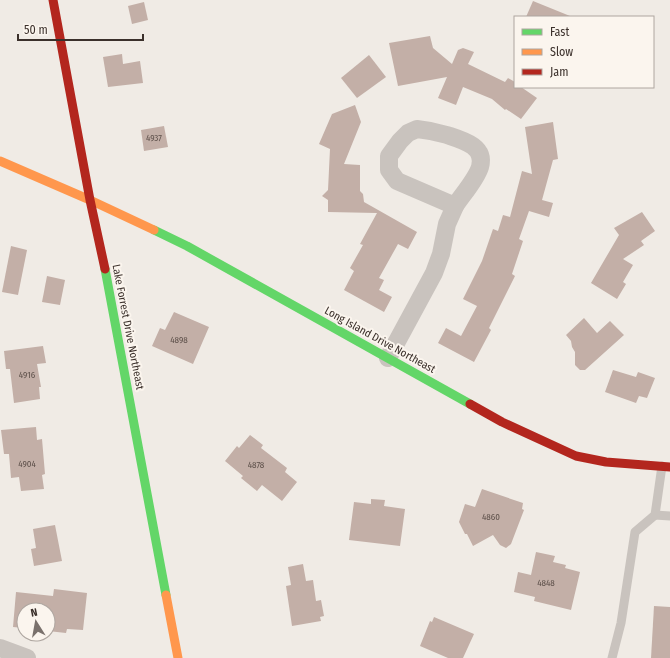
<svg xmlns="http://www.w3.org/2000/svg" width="670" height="658" font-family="'Fira Sans Condensed',sans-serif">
  <rect width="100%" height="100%" fill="#f0ebe5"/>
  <g fill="#c3afa7">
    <polygon points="533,1 570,16 570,17 526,17"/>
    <polygon points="144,2 148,20 132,24 128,6"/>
    <polygon points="430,36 433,48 452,64 458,50 463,48 474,52 468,64 505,82 508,78 515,82 515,87 521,87 537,98 521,119 506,109 505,110 492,99 463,87 456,105 438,98 447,77 398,86 389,43"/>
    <polygon points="122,54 123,64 140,61 143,83 108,87 103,57"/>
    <polygon points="369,55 386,77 357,98 341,78"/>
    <polygon points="355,105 361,122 344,164 360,165 360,191 363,194 364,202 417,232 408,249 398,244 379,278 384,280 379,290 392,297 384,312 344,290 354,271 350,268 363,245 360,244 377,213 328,212 328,200 322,196 328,190 330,149 319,144 332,114"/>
    <polygon points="553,122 558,159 553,160 542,200 553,203 549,217 529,211 519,239 523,241 512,274 515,276 489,328 491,330 474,362 438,343 446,328 461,336 477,306 463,299 482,261 493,229 498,231 503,215 510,217 522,171 532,174 525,127"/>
    <polygon points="164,126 168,147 144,151 141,130"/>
    <polygon points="642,212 655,231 641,241 644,245 623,259 633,265 623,282 626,284 617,299 591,283 619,235 614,228"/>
    <polygon points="11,246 27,250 18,295 2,292"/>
    <polygon points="47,276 65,280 60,305 42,302"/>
    <polygon points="174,312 209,327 193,364 152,346 160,328 165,330"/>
    <polygon points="584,318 597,333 610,321 624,335 585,370 580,370 575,365 575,352 572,347 571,341 566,335"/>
    <polygon points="43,346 46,363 37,364 41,387 39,387 40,399 14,403 10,369 6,369 4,351"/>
    <polygon points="613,370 636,377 638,372 655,378 647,398 639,396 636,403 605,392"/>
    <polygon points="36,427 37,440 42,439 45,474 42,475 44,489 21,491 19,477 11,478 9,454 4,454 1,430"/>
    <polygon points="250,435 263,445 261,448 287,468 285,472 297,482 282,501 262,485 257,491 241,478 243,476 225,461 237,446 239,448"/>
    <polygon points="482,489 523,503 522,509 524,510 511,544 506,548 500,545 493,535 473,546 467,534 465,534 459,522 465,504 475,507"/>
    <polygon points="371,499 385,500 384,506 405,509 400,546 349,540 354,502 371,504"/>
    <polygon points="55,525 62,561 34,566 31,549 36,548 33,529"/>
    <polygon points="536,552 555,556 553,562 566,565 565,568 580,572 571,610 534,601 535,597 514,592 518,572 531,575"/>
    <polygon points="303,564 306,581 313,580 316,601 321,600 324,616 320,617 321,621 292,626 286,586 291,585 288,567"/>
    <polygon points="54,589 87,593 83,630 67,629 66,633 48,631 48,610 24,610 24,628 13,627 16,592 53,596"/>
    <polygon points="654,606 670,607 670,658 651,658"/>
    <polygon points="434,617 474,634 463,658 448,658 420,646 430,621 432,622"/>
  </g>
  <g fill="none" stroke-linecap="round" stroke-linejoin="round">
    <g stroke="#c9c3be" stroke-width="9">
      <polyline points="655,515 670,516"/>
      <polyline points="612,658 621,623 635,532 655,515 662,466"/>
    </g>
    <g stroke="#c9c3be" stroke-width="18">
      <path d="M 417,129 C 427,130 437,132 447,135 C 462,140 486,146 480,167 C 476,180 462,195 455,206 L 397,181 L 389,170 L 389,156 L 400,141 L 408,133 Z"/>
      <polyline points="388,358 434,273 441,254 447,224 455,206"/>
      <polyline points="0,648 27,658"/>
    </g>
    <g stroke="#63d668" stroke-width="9">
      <polyline points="154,230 187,246 470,404"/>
      <polyline points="105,269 166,595"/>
    </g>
    <g stroke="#ff974d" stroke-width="9">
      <polyline points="0,161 90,200 154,230"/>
      <polyline points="166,595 178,658"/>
    </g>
    <g stroke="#b3261e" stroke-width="9">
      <polyline points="53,0 90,200 105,269"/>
      <polyline points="470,404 502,422 576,456 606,462 670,467"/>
    </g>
  </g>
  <g text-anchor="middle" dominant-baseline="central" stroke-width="4" stroke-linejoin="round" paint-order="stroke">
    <g font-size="9" fill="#5d504a">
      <text x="154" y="138">4937</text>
      <text x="179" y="340">4898</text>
      <text x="27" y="375">4916</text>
      <text x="27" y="464">4904</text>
      <text x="256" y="465">4878</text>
      <text x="491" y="517">4860</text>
      <text x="546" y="583">4848</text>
    </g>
    <g font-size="11" fill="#3b302b" stroke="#fbf5ee">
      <text transform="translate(128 327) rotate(79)">Lake Forrest Drive Northeast</text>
      <text transform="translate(380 340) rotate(29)">Long Island Drive Northeast</text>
    </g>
  </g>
  <rect x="514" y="16" width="140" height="72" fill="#fbf5ee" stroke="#aea6a0"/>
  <rect x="522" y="29" width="20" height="6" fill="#63d668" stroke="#aea6a0"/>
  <text x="550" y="36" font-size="12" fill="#3b302b">Fast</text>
  <rect x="522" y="49" width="20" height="6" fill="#ff974d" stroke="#aea6a0"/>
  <text x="550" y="56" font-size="12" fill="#3b302b">Slow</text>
  <rect x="522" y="69" width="20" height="6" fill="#b3261e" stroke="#aea6a0"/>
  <text x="550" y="76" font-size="12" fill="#3b302b">Jam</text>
  <g transform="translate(36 622) rotate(349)"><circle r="19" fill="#fbf5ee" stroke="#aea6a0"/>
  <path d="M0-3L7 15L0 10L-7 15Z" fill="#7a716c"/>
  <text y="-6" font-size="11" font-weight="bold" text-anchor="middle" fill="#3b302b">N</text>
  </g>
  <path d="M18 34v6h125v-6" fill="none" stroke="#3b302b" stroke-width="2"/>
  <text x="24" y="34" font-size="12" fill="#3b302b" stroke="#fbf5ee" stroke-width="3" paint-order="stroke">50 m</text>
</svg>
